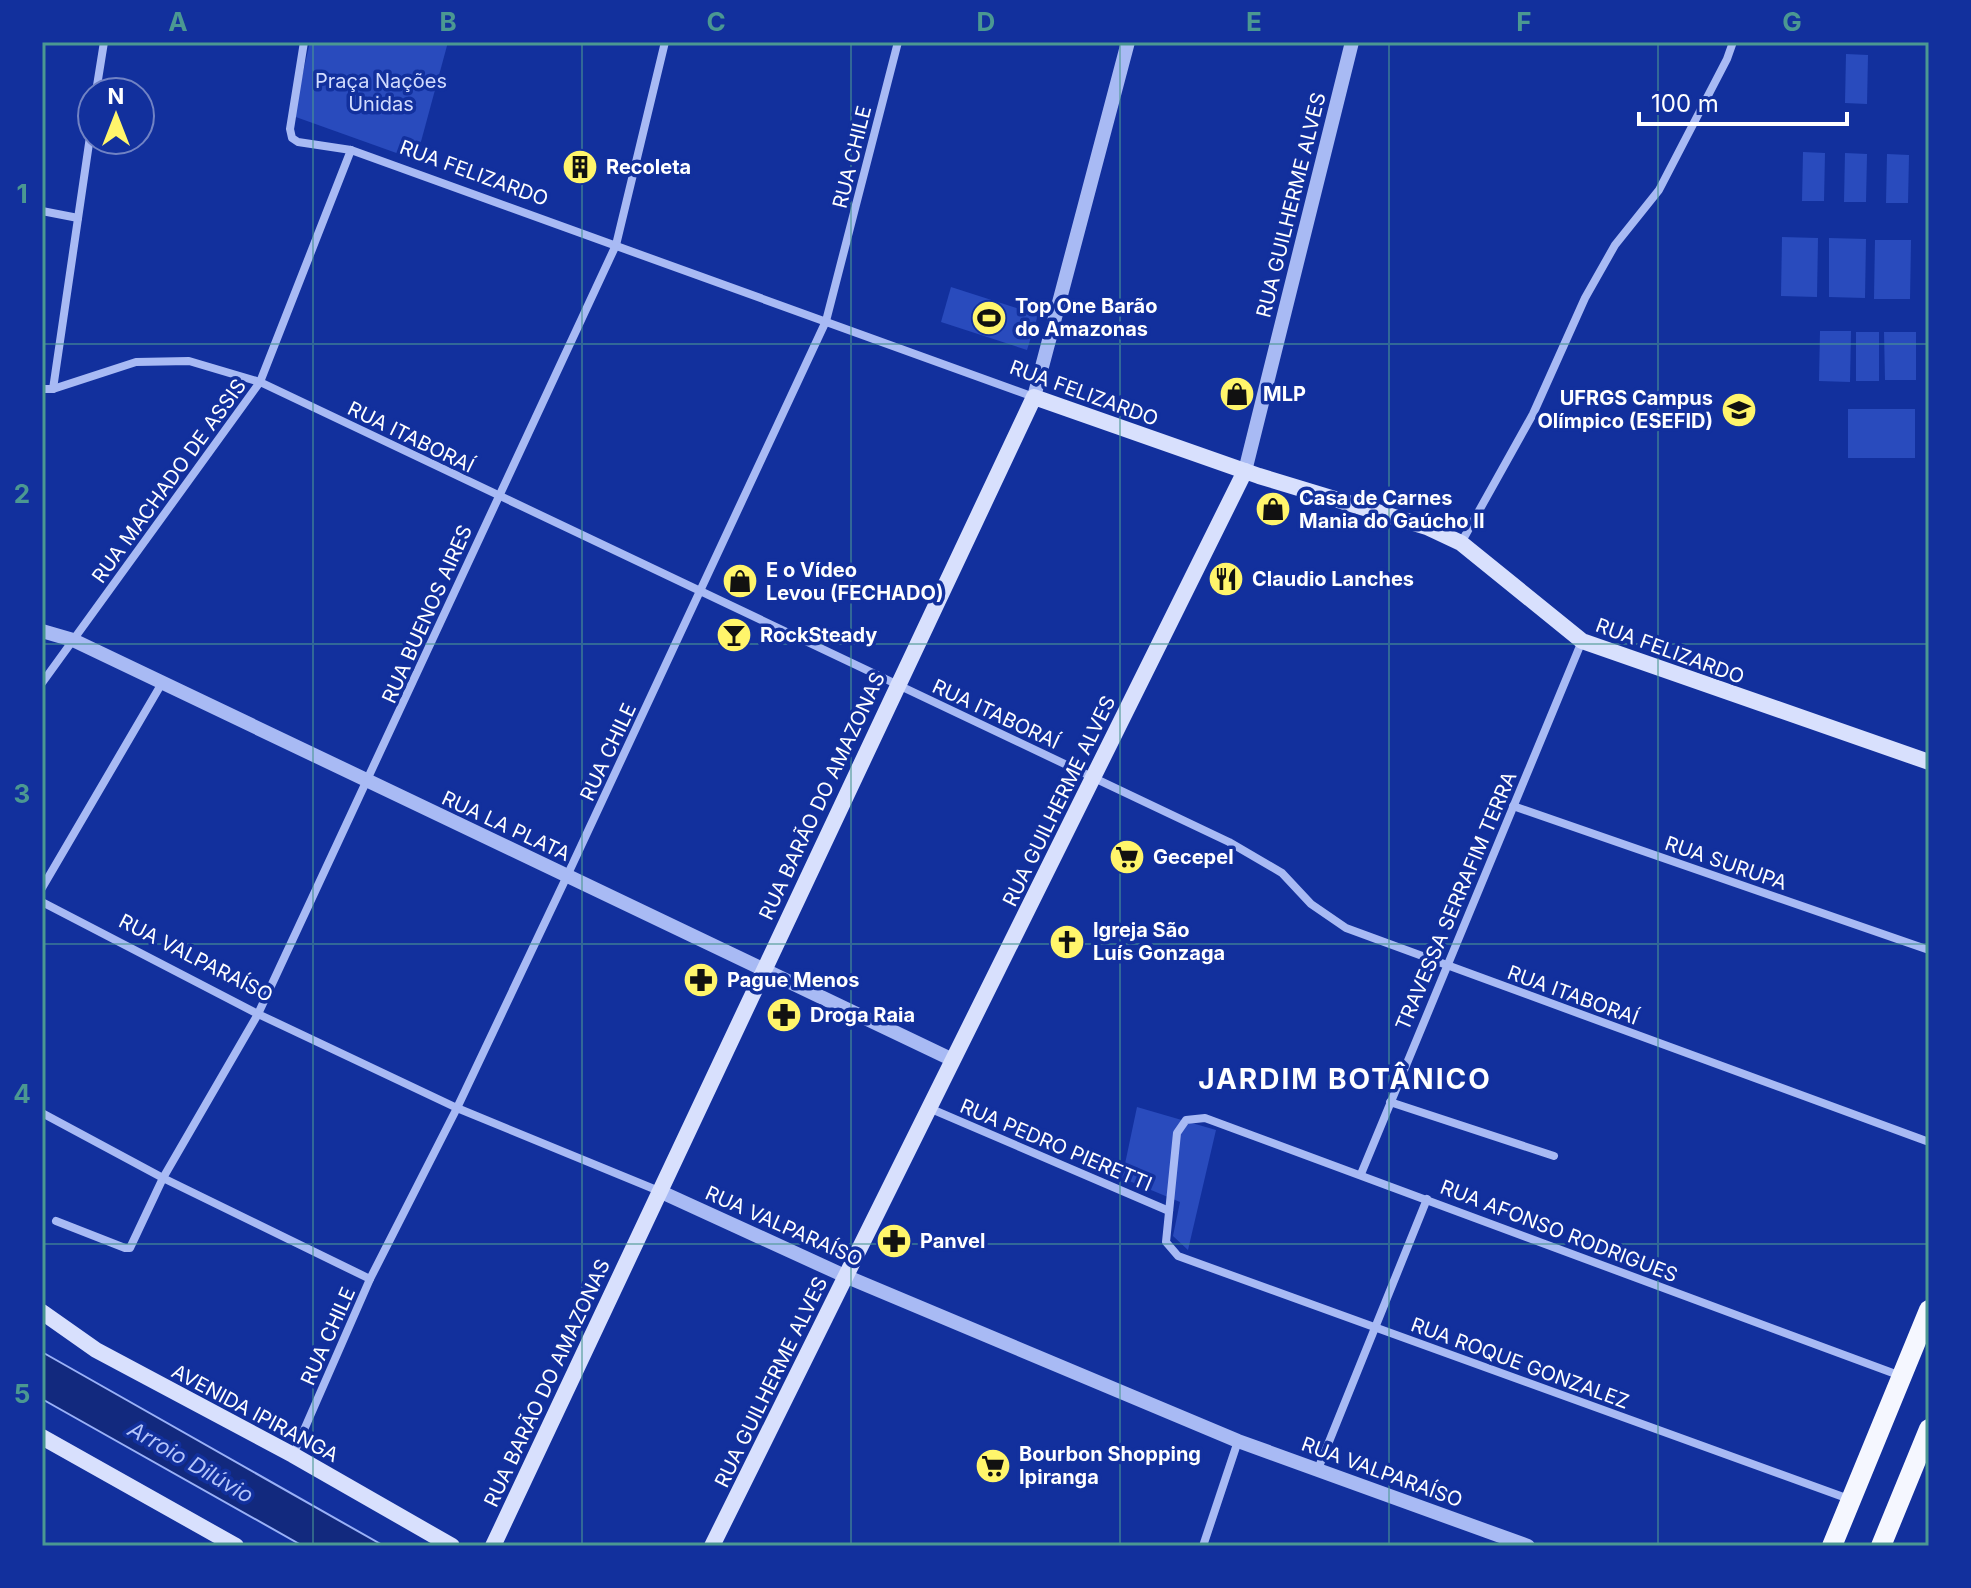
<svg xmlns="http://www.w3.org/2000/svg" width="1971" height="1588" font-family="Inter,sans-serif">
  <rect width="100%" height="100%" fill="#12309d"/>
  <g fill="#294bbd">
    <polygon points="310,42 448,42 416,160 293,116"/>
    <polygon points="1846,54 1868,55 1867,104 1845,103"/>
    <polygon points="1803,152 1825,153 1824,201 1802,201"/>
    <polygon points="1845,153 1867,154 1866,202 1844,202"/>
    <polygon points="1887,154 1909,155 1908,203 1886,203"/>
    <polygon points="1782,237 1818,238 1817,297 1781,296"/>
    <polygon points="1829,238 1866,239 1865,298 1829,297"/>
    <polygon points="1875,240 1911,240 1910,299 1874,299"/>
    <polygon points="951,287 1038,315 1027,350 941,322"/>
    <polygon points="1820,331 1851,331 1850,382 1819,381"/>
    <rect x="1856" y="332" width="23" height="49"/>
    <polygon points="1884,332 1916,332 1916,380 1885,380"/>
    <rect x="1848" y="409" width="67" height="49"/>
    <polygon points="1137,1107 1216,1130 1188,1250 1173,1236 1180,1202 1122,1178"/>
  </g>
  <polygon fill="#12297e" stroke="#9ab1f7" stroke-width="2" points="42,1352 384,1546 303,1546 42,1399"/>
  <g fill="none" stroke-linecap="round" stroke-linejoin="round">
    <g stroke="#a8baf4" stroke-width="8">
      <polyline points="304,42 290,129 292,138 298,142 351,150 1034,397"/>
      <polyline points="96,92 104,42"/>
      <polyline points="42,211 78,218"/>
      <polyline points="42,389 53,389 136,362 189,361 260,382 1229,842 1282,873 1311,904 1346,928 1929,1142"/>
      <polyline points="53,389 92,123"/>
      <polyline points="1461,543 1533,414 1585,298 1615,245 1659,190 1727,59 1733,42"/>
      <polyline points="42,683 260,382 351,150"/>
      <polyline points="1513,806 1929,950"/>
      <polyline points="42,888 162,683"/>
      <polyline points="42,902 258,1014 457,1108 659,1191"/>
      <polyline points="1390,1102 1554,1156"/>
      <polyline points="929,1108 1169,1211"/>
      <polyline points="42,1113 163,1178 370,1279"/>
      <polyline points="1361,1174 1582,641"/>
      <polyline points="56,1221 125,1248 130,1248 163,1178 258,1014 616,245 665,42"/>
      <polyline points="293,1455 370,1279 457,1108 567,876 826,321 898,42"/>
      <polyline points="1318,1469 1427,1199"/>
      <polyline points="1849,1499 1178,1256 1166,1242 1177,1133 1186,1120 1205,1118 1901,1376"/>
      <polyline points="1203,1546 1238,1441"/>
    </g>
    <g stroke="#a8baf4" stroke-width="14">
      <polyline points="1034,397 1128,42"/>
      <polyline points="1245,471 1352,42"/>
      <polyline points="42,631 73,640 953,1060"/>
      <polyline points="659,1191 845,1276 1238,1441 1528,1546"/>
    </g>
    <g stroke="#d8e0fd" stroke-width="16">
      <polyline points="42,1312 96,1350 293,1455 452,1546"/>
      <polyline points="42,1437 236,1546"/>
      <polyline points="493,1546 1034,397 1259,476 1427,527 1461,543 1582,641 1929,762"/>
      <polyline points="712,1546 1245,471"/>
    </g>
    <g stroke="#f5f7ff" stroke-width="20">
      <polyline points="1832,1546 1929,1310"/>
      <polyline points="1881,1546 1929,1429"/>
    </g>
  </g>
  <path fill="none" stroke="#4b9892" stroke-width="2" stroke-opacity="0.55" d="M 313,42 L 313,1546M 582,42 L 582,1546M 851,42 L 851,1546M 1120,42 L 1120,1546M 1389,42 L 1389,1546M 1658,42 L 1658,1546M 42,344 L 1929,344M 42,644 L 1929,644M 42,944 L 1929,944M 42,1244 L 1929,1244"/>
  <defs>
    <symbol id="building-disc" viewBox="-11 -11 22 22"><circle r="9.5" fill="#fff56b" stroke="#12309d"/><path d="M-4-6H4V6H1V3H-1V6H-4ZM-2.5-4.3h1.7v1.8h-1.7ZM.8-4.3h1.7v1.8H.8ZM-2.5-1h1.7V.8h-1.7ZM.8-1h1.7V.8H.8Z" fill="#111"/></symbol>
    <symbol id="stadium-disc" viewBox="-11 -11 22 22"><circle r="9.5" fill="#fff56b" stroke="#12309d"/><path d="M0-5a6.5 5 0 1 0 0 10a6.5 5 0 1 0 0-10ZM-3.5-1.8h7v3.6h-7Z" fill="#111"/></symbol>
    <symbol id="shop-disc" viewBox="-11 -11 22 22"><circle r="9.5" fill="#fff56b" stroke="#12309d"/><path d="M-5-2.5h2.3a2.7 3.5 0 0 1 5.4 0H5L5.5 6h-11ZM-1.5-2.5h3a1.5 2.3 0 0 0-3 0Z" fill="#111"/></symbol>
    <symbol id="university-disc" viewBox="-11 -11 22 22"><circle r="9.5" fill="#fff56b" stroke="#12309d"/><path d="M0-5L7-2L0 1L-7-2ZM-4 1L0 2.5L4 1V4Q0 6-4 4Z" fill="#111"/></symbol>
    <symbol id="restaurant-disc" viewBox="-11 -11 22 22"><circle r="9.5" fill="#fff56b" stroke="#12309d"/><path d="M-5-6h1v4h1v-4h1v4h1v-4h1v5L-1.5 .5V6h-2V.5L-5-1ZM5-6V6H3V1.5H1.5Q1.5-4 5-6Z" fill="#111"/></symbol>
    <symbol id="bar-disc" viewBox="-11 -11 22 22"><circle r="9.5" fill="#fff56b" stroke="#12309d"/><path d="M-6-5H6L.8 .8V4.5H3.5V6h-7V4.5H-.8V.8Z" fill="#111"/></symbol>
    <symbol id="supermarket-disc" viewBox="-11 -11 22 22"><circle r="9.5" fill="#fff56b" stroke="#12309d"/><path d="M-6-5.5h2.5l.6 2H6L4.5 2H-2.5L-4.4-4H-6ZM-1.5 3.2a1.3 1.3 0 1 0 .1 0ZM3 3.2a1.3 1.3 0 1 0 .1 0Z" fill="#111"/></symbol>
    <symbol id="church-disc" viewBox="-11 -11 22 22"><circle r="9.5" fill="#fff56b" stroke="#12309d"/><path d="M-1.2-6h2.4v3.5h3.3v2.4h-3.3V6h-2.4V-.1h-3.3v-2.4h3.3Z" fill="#111"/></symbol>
    <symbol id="pharmacy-disc" viewBox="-11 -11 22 22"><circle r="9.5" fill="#fff56b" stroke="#12309d"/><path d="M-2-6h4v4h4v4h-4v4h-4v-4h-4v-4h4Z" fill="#111"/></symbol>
  </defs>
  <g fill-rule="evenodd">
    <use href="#building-disc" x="560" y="147" width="40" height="40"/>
    <use href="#stadium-disc" x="969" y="298" width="40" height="40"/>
    <use href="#shop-disc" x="1217" y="374" width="40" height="40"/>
    <use href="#university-disc" x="1719" y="390" width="40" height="40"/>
    <use href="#shop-disc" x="1253" y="489" width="40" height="40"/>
    <use href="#restaurant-disc" x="1206" y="559" width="40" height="40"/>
    <use href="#shop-disc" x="720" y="561" width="40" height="40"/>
    <use href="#bar-disc" x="714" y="615" width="40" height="40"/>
    <use href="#supermarket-disc" x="1107" y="837" width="40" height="40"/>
    <use href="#church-disc" x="1047" y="922" width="40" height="40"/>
    <use href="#pharmacy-disc" x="681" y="960" width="40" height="40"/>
    <use href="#pharmacy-disc" x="764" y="995" width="40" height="40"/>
    <use href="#pharmacy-disc" x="874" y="1221" width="40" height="40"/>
    <use href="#supermarket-disc" x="973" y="1446" width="40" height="40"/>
  </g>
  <g text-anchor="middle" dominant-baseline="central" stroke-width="7" stroke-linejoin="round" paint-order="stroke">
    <g font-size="20" fill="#d1dbfe" stroke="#12309d">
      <text x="381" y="81">Praça Nações<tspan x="381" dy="23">Unidas</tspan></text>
    </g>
    <g font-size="20" fill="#fff" stroke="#12309d">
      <text transform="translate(852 157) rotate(-76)">RUA CHILE</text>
      <text transform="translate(474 173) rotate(20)">RUA FELIZARDO</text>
      <text transform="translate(1291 205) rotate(-76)">RUA GUILHERME ALVES</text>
      <text transform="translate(1084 393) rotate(20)">RUA FELIZARDO</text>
      <text transform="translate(411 437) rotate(26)">RUA ITABORAÍ</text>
      <text transform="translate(169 481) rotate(-54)">RUA MACHADO DE ASSIS</text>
      <text transform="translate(427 614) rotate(-66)">RUA BUENOS AIRES</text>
      <text transform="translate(1670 651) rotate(20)">RUA FELIZARDO</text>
      <text transform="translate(996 714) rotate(25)">RUA ITABORAÍ</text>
      <text transform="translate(608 752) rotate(-65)">RUA CHILE</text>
      <text transform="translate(822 796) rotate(-65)">RUA BARÃO DO AMAZONAS</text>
      <text transform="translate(1059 801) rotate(-64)">RUA GUILHERME ALVES</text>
      <text transform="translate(506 826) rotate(25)">RUA LA PLATA</text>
      <text transform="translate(1726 863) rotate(19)">RUA SURUPA</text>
      <text transform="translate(1456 901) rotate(-67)">TRAVESSA SERRAFIM TERRA</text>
      <text transform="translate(196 958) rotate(27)">RUA VALPARAÍSO</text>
      <text transform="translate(1573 995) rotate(20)">RUA ITABORAÍ</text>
      <text transform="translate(1056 1145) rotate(23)">RUA PEDRO PIERETTI</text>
      <text transform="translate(784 1226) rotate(24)">RUA VALPARAÍSO</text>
      <text transform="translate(1559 1231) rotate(21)">RUA AFONSO RODRIGUES</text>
      <text transform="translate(328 1336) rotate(-66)">RUA CHILE</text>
      <text transform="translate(1520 1363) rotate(20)">RUA ROQUE GONZALEZ</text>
      <text transform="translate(771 1382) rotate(-64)">RUA GUILHERME ALVES</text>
      <text transform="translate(547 1383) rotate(-65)">RUA BARÃO DO AMAZONAS</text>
      <text transform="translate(255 1413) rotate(28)">AVENIDA IPIRANGA</text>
      <text transform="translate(1382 1472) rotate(20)">RUA VALPARAÍSO</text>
    </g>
    <g font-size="20" font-weight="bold" fill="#fff" stroke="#12309d" text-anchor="start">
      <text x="606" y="167">Recoleta</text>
      <text x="1015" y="306">Top One Barão<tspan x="1015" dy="23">do Amazonas</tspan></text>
      <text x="1263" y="394">MLP</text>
      <text x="1713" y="398" text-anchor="end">UFRGS Campus<tspan x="1713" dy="23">Olímpico (ESEFID)</tspan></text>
      <text x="1299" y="498">Casa de Carnes<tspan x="1299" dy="23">Mania do Gaúcho II</tspan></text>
      <text x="766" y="570">E o Vídeo<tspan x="766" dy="23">Levou (FECHADO)</tspan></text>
      <text x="1252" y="579">Claudio Lanches</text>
      <text x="760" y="635">RockSteady</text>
      <text x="1153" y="857">Gecepel</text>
      <text x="1093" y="930">Igreja São<tspan x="1093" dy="23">Luís Gonzaga</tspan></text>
      <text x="727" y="980">Pague Menos</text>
      <text x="810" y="1015">Droga Raia</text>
      <text x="920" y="1241">Panvel</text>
      <text x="1019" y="1454">Bourbon Shopping<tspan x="1019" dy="23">Ipiranga</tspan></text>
    </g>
    <g font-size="22" font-style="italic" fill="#b5c5fa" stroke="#12309d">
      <text transform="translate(191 1462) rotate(30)">Arroio Dilúvio</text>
    </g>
    <g font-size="28" font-weight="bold" letter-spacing="2" fill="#fff" stroke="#12309d">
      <text x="1345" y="1079">JARDIM BOTÂNICO</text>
    </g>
  </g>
  <rect width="1971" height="1588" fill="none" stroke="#12309d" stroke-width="88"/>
  <g transform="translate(116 116)"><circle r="38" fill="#12309d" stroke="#7183c4" stroke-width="2"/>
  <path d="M0-6L14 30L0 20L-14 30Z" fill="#fff56b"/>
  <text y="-12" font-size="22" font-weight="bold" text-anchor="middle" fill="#ffffff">N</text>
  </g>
  <path d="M1639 112v12h208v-12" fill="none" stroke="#ffffff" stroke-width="4"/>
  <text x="1651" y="112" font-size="24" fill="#ffffff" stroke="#12309d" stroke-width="6" paint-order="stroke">100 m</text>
  <rect x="44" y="44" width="1883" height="1500" fill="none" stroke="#4b9892" stroke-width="3"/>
  <g font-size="26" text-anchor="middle" font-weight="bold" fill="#4b9892">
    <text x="178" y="31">A</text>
    <text x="448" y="31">B</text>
    <text x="716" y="31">C</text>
    <text x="986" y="31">D</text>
    <text x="1254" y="31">E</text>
    <text x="1524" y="31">F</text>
    <text x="1792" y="31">G</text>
    <text x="22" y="203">1</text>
    <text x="22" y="503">2</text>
    <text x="22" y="803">3</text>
    <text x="22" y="1103">4</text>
    <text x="22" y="1403">5</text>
  </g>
</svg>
